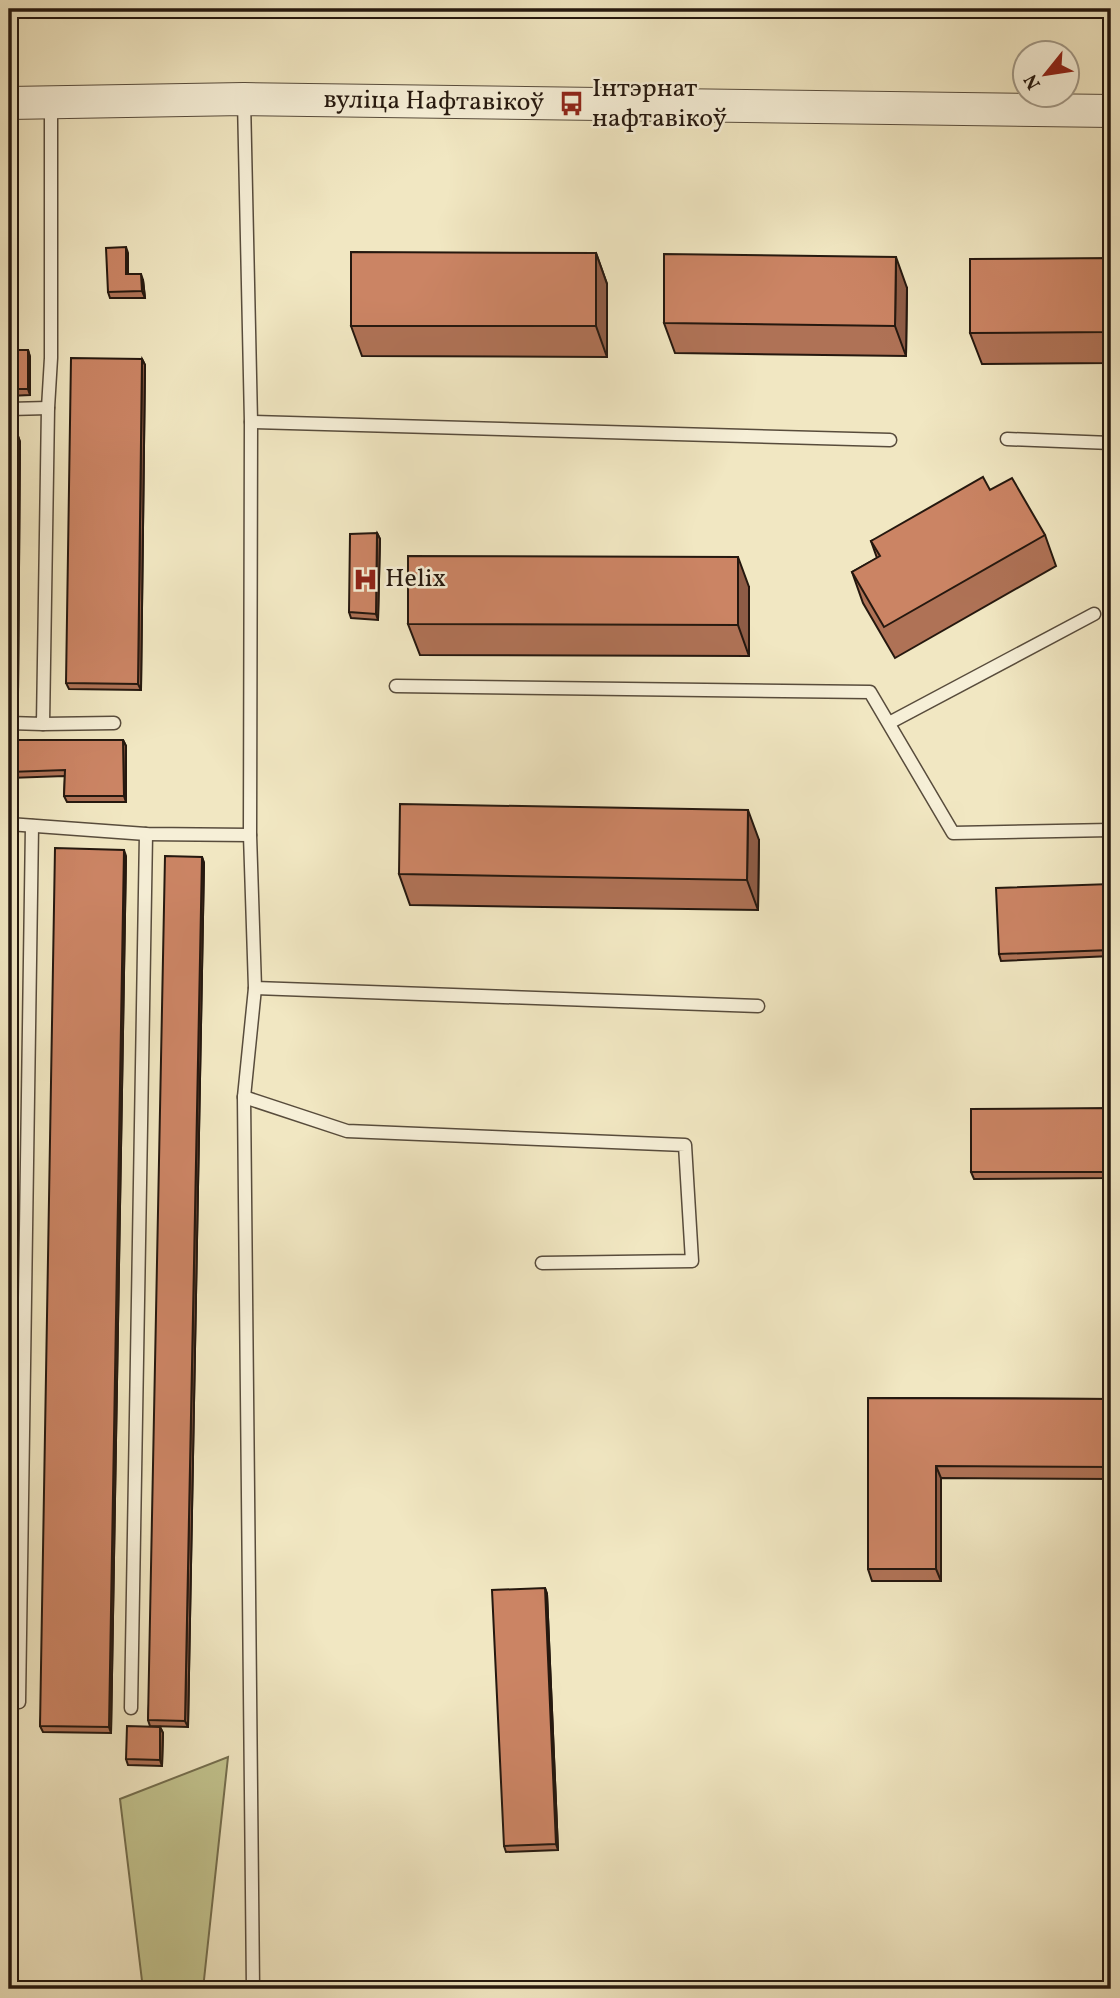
<svg xmlns="http://www.w3.org/2000/svg" width="1120" height="1998" font-family="Vollkorn,serif">
  <rect width="100%" height="100%" fill="#f1e7c2"/>
  <filter id="stains"><feTurbulence type="fractalNoise" baseFrequency=".00286" numOctaves="4"/><feColorMatrix values="0 0 0 0 .2 0 0 0 0 .09 0 0 0 0 .02 0 0 0 .5 -.17"/></filter>
  <radialGradient id="worn" r=".72"><stop offset=".6" stop-color="#630" stop-opacity="0"/><stop offset="1" stop-color="#630" stop-opacity=".3"/></radialGradient>
  <polygon fill="#c2c38e" stroke="#746e4e" stroke-width="2" points="228,1757 203,1989 143,1989 120,1799"/>
  <g fill="none" stroke-linecap="round" stroke-linejoin="round">
    <defs>
      <g id="service">
        <polyline points="244,100 251,422 250,835 255,988 758,1006"/>
        <polyline points="9,409 48,408"/>
        <polyline points="251,422 890,440"/>
        <polyline points="1007,439 1111,443"/>
        <polyline points="396,686 870,692 953,833 1111,830"/>
        <polyline points="9,723 43,724 48,408 51,358 51,103"/>
        <polyline points="889,723 1094,614"/>
        <polyline points="43,724 114,723"/>
        <polyline points="9,824 146,834 250,835"/>
        <polyline points="244,1097 347,1131 685,1145 692,1261 542,1263"/>
        <polyline points="9,1701 19,1702 32,826"/>
        <polyline points="131,1708 146,834"/>
        <polyline points="253,1989 244,1097 255,988"/>
      </g>
      <g id="tertiary">
        <path id="s1" d="M 9,103 L 244,99 L 1111,111"/>
      </g>
    </defs>
    <use href="#service" stroke="#584c3c" stroke-width="15"/>
    <use href="#tertiary" stroke="#584c3c" stroke-width="34"/>
    <use href="#service" stroke="#f6efd7" stroke-width="12"/>
    <use href="#tertiary" stroke="#f6efd7" stroke-width="32"/>
  </g>
  <g fill="#af7256" stroke="#25180f" stroke-width="2">
    <polygon points="128,253 128,274 143,280 145,298 110,298 108,292"/>
    <polygon points="596,253 607,284 607,357 362,356 351,326"/>
    <polygon points="1111,258 1111,363 982,364 970,333"/>
    <polygon points="907,288 906,356 675,353 664,323"/>
    <polygon points="9,350 28,350 30,357 30,395 9,396"/>
    <polygon points="142,359 145,365 141,690 69,689 66,683"/>
    <polygon points="9,436 18,436 20,442 18,694 9,694"/>
    <polygon points="990,490 1045,535 1056,566 895,658 863,603 852,572 877,558 871,541"/>
    <polygon points="377,533 380,539 378,620 351,618 349,612"/>
    <polygon points="749,587 749,656 420,655 408,624"/>
    <polygon points="9,740 123,740 126,746 126,802 67,802 64,796 65,776 9,778"/>
    <polygon points="759,840 758,910 410,905 399,874"/>
    <polygon points="126,856 111,1733 43,1732 40,1726"/>
    <polygon points="202,857 204,863 188,1727 150,1726 148,1720"/>
    <polygon points="1111,884 1111,956 1001,961 999,954"/>
    <polygon points="1111,1108 1111,1178 974,1179 971,1172"/>
    <polygon points="868,1398 1111,1399 1111,1479 941,1478 941,1581 872,1581 868,1569"/>
    <polygon points="545,1588 547,1594 558,1850 506,1852 504,1846"/>
    <polygon points="160,1727 163,1733 162,1766 128,1765 126,1759"/>
  </g>
  <g fill="#8e5c46" stroke="#25180f" stroke-width="2">
    <polygon points="126,247 128,253 128,280 126,274"/>
    <polygon points="596,253 607,284 607,357 596,326"/>
    <polygon points="896,257 907,288 906,356 895,326"/>
    <polygon points="141,274 143,280 145,298 142,291"/>
    <polygon points="28,350 30,357 30,395 28,389"/>
    <polygon points="142,359 145,365 141,690 138,684"/>
    <polygon points="18,436 20,442 18,694 15,688"/>
    <polygon points="377,533 380,539 378,620 376,614"/>
    <polygon points="738,557 749,587 749,656 738,625"/>
    <polygon points="123,740 126,746 126,802 124,796"/>
    <polygon points="748,810 759,840 758,910 747,880"/>
    <polygon points="124,850 126,856 111,1733 109,1727"/>
    <polygon points="202,857 204,863 188,1727 185,1721"/>
    <polygon points="936,1466 941,1478 941,1581 936,1569"/>
    <polygon points="545,1588 547,1594 558,1850 556,1844"/>
    <polygon points="160,1727 163,1733 162,1766 160,1760"/>
  </g>
  <g fill="#cb8464" stroke="#25180f" stroke-width="2">
    <polygon points="126,247 126,274 141,274 142,291 108,292 106,248"/>
    <polygon points="351,252 596,253 596,326 351,326"/>
    <polygon points="664,254 896,257 895,326 664,323"/>
    <polygon points="1111,258 1111,332 970,333 970,259"/>
    <rect x="9" y="350" width="19" height="39"/>
    <polygon points="71,358 142,359 138,684 66,683"/>
    <polygon points="9,436 18,436 15,688 9,688"/>
    <polygon points="983,477 990,490 1012,478 1045,535 884,627 852,572 880,556 871,541"/>
    <polygon points="377,533 376,614 349,612 350,534"/>
    <polygon points="408,556 738,557 738,625 408,624"/>
    <polygon points="9,740 123,740 124,796 64,796 65,770 9,772"/>
    <polygon points="400,804 748,810 747,880 399,874"/>
    <polygon points="55,848 124,850 109,1727 40,1726"/>
    <polygon points="165,856 202,857 185,1721 148,1720"/>
    <polygon points="1111,884 1111,950 999,954 996,888"/>
    <polygon points="1111,1108 1111,1172 971,1172 971,1109"/>
    <polygon points="868,1398 1111,1399 1111,1467 936,1466 936,1569 868,1569"/>
    <polygon points="545,1588 556,1844 504,1846 492,1590"/>
    <polygon points="127,1726 160,1727 160,1760 126,1759"/>
  </g>
  <defs>
    <symbol id="bus-bare" viewBox="-9 -9 18 18"><path d="M-5-6H5V4H4V6H2V4H-2V6H-4V4H-5ZM-3.5-4V0h7V-4ZM-3.5 1.2v1.5H-2V1.2ZM2 1.2v1.5H3.5V1.2Z" fill="#8f2418" stroke="#f6efd7" stroke-width="2.5" paint-order="stroke"/></symbol>
    <symbol id="hospital-bare" viewBox="-9 -9 18 18"><path d="M-5-5h3v3.5h4V-5h3V5h-3V1.5h-4V5h-3Z" fill="#8f2418" stroke="#f6efd7" stroke-width="2.5" paint-order="stroke"/></symbol>
  </defs>
  <g fill-rule="evenodd">
    <use href="#bus-bare" x="554" y="86" width="35" height="35"/>
    <use href="#hospital-bare" x="348" y="562" width="35" height="35"/>
  </g>
  <g text-anchor="middle" dominant-baseline="central" stroke-width="5" stroke-linejoin="round" paint-order="stroke">
    <g font-size="26" fill="#25180f" stroke="#f6efd7" text-anchor="start">
      <text x="592" y="89">Інтэрнат<tspan x="592" dy="30">нафтавікоў</tspan></text>
      <text x="385" y="579">Helix</text>
    </g>
    <g font-size="26" fill="#25180f" stroke="#f6efd7">
      <text stroke="none"><textPath href="#s1" startOffset="425">вуліца Нафтавікоў</textPath></text>
    </g>
  </g>
  <rect width="1120" height="1998" fill="none" stroke="#f1e7c2" stroke-width="35"/>
  <rect x="10" y="10" width="1099" height="1977" fill="none" stroke="#25180f" stroke-width="3.5"/>
  <rect x="18" y="18" width="1085" height="1963" fill="none" stroke="#25180f" stroke-width="2"/>
  <g transform="translate(1046 74) rotate(240)"><circle r="33" fill="#f6efd7" stroke="#a29987" stroke-width="2"/>
  <path d="M0-5L12 26L0 18L-12 26Z" fill="#8f2418"/>
  <text y="-10" font-size="19" font-weight="bold" text-anchor="middle" fill="#25180f">N</text>
  </g>
  <rect width="100%" height="100%" filter="url(#stains)"/>
  <rect width="100%" height="100%" fill="url(#worn)"/>
</svg>
